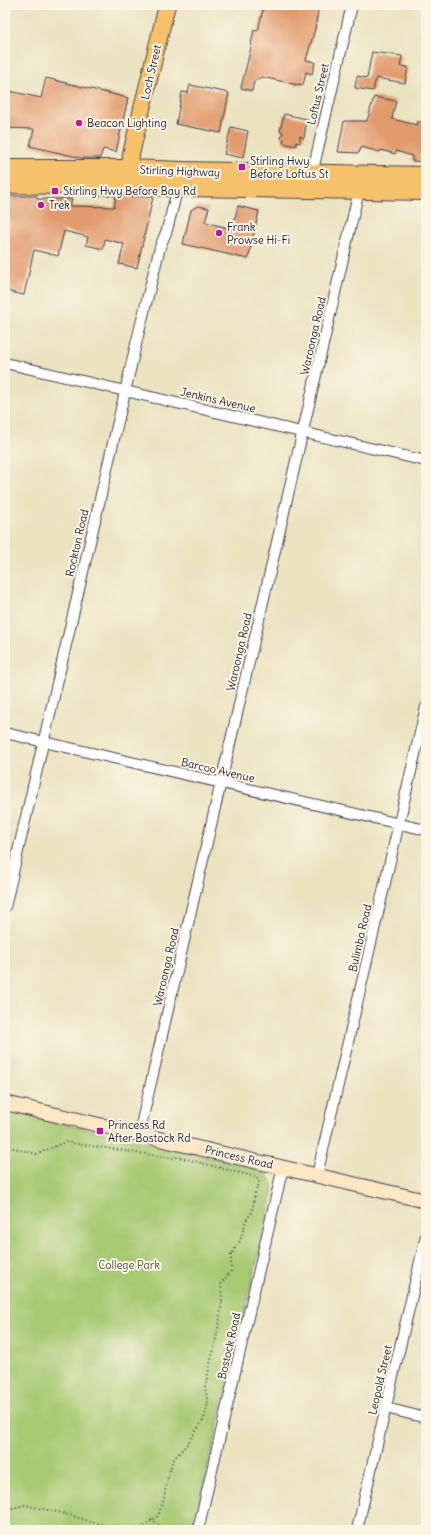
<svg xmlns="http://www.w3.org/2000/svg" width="431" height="1535" font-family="Delius,sans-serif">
  <rect width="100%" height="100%" fill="#fcf5e5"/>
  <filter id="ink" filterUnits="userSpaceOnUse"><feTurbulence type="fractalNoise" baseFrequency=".025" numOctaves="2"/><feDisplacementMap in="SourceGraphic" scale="8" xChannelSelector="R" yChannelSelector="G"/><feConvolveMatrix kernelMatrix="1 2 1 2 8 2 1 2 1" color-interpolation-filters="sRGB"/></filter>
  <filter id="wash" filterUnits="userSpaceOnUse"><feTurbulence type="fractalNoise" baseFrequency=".012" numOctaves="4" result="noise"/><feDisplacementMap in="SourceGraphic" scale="16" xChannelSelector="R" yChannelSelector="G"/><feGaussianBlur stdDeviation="0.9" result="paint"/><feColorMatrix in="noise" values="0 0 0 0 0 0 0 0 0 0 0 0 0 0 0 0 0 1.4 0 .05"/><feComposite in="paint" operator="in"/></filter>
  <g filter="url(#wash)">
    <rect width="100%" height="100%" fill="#ebe2c0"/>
    <path fill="#a7c972" stroke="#647656" d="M 5,1110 L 260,1169 C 269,1176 272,1181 273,1193 L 193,1530 L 5,1530 Z"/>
    <g id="blocks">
      <g fill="#e19a6c">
        <polygon points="264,5 319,5 315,29 306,60 315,62 312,74 306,72 303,85 298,84 298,85 262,77 254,81 252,91 241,88 252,44 251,44 254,30 258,31"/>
        <polygon points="372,52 402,56 400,66 408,67 405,83 376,78 373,91 355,88 357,76 367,78"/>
        <polygon points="46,78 128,98 116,152 103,149 100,158 81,158 30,146 34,129 5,128 5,90 41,98"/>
        <polygon points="190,85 229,93 221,133 176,124 182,92 188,93"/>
        <polygon points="374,97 396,101 392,119 417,125 417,122 426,122 426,162 412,161 412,156 396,151 395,154 381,150 380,152 361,147 359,153 338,152 344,121 367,121"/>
        <polygon points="284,114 307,119 304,138 300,136 300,143 296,142 296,146 283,143 284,139 281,138 283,132 280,131"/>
        <polygon points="231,127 248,131 243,158 224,154"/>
        <polygon points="5,196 37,196 37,199 72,199 70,206 114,207 116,196 153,197 137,268 119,264 124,244 105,239 103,249 86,245 88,237 64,231 58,256 34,250 24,295 5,291"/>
        <polygon points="198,206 209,208 205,222 232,229 238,206 259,211 248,259 183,244 191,210"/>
      </g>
    </g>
  </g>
  <g filter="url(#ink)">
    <use href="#blocks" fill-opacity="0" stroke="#403f4f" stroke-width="1"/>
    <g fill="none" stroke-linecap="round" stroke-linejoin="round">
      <defs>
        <g id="street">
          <polyline points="311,178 352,5"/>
          <polyline points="5,363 426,461"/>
          <polyline points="5,733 426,830"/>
          <polyline points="5,907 137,340 160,247 167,230 178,187"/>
          <polyline points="139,1134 360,186"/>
          <polyline points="317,1175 426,707"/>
          <polyline points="386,1408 426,1418"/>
          <polyline points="198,1530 283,1167"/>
          <polyline points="357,1530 426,1236"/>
        </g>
        <polyline id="secondary" points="5,1103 426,1201"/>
        <polyline id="primary" points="129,181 131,154 167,5"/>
        <g id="highway">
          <polyline points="5,169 129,169 183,171 426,176"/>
          <polyline points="5,184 426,191"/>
        </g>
      </defs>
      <use href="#street" stroke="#403f4f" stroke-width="12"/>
      <use href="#secondary" stroke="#403f4f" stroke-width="16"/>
      <use href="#primary" stroke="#403f4f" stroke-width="18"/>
      <use href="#highway" stroke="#403f4f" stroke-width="20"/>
      <g stroke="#403f4f" stroke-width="2" stroke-dasharray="1 3" stroke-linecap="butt">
        <polyline points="5,1146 37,1154 65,1142 172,1158 178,1157 256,1177 259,1180 259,1184 255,1193 252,1212 246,1220 240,1241 231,1255 231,1271 221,1284 222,1300 219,1325 205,1387 208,1404 204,1419 188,1443 173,1460 168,1477 163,1502 158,1516 141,1528 131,1530 91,1522 66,1514 25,1505 13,1508 5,1507"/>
        <polyline points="151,1520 167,1530"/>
      </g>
      <use href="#street" stroke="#fff" stroke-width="10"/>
      <use href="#secondary" stroke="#fce6c4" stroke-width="14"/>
      <use href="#primary" stroke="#f7c06b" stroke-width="16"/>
      <use href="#highway" stroke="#f7c06b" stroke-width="18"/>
    </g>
  </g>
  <g fill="#b5179e" stroke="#fcf5e5" stroke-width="1.5">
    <circle cx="79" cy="123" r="4"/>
    <rect x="238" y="163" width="8" height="8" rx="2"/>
    <rect x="51" y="187" width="8" height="8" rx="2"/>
    <circle cx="41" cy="205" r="4"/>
    <circle cx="219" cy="233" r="4"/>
    <rect x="96" y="1127" width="8" height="8" rx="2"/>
  </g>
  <g text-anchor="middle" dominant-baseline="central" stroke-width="4" stroke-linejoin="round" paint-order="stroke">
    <g font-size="11" fill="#22223b" stroke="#fcf5e5">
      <text transform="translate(151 72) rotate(-77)">Loch Street</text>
      <text transform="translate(318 94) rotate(-77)">Loftus Street</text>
      <text transform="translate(180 171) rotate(2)">Stirling Highway</text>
      <text transform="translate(313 336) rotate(-77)">Waroonga Road</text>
      <text transform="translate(218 400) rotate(13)">Jenkins Avenue</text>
      <text transform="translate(77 543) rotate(-77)">Rockton Road</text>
      <text transform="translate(239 652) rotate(-77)">Waroonga Road</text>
      <text transform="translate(218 770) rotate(13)">Barcoo Avenue</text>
      <text transform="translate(360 938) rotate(-77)">Bulimba Road</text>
      <text transform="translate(166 967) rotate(-77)">Waroonga Road</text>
      <text transform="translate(239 1157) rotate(13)">Princess Road</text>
      <text transform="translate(229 1346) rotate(-77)">Bostock Road</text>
      <text transform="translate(380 1380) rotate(-77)">Leopold Street</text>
    </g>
    <g font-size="11" fill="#22223b" stroke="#fcf5e5" text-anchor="start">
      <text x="87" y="123">Beacon Lighting</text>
      <text x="250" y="161">Stirling Hwy<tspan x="250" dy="13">Before Loftus St</tspan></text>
      <text x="63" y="191">Stirling Hwy Before Bay Rd</text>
      <text x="49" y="205">Trek</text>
      <text x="227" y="227">Frank<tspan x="227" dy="13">Prowse Hi-Fi</tspan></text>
      <text x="108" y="1125">Princess Rd<tspan x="108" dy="13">After Bostock Rd</tspan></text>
    </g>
    <g font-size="11" fill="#4a544c" stroke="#fcf5e5">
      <text x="129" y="1265">College Park</text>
    </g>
  </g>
  <rect width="431" height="1535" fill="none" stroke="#fcf5e5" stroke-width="20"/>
</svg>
